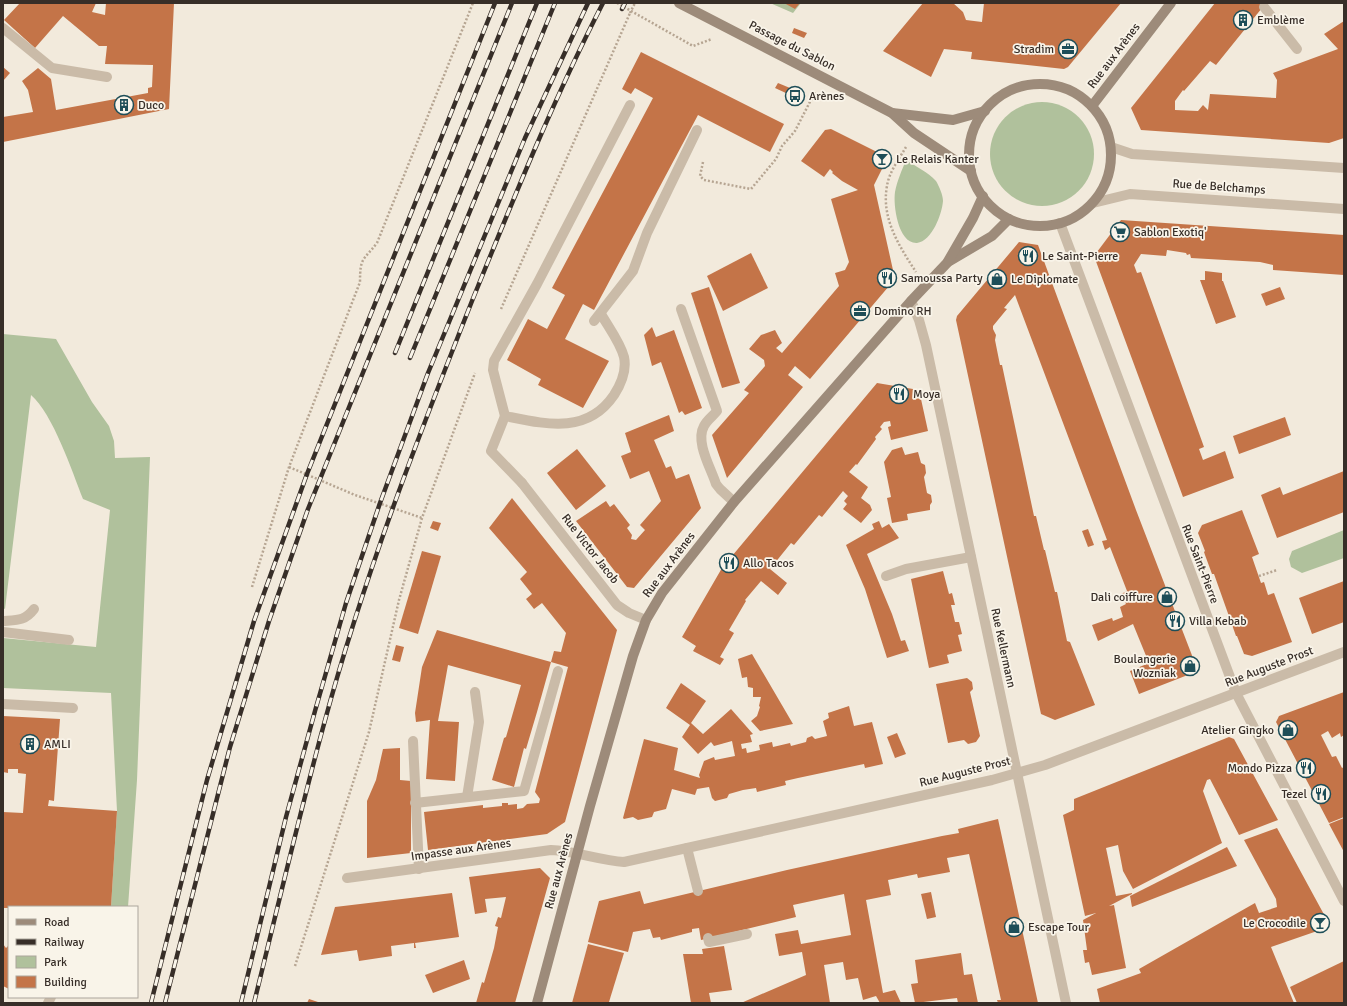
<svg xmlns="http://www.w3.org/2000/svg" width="1347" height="1006" font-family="Signika,sans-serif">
  <rect width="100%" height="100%" fill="#f2eadc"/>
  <g fill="#b0c19c">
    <polygon points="770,3 801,3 793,13"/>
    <circle cx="1042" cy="154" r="52"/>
    <path d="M 906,160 C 915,166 928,172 936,181 C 939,186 943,195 943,201 C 942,214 932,241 917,243 C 898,244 893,205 895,192 C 897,181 902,170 906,160 Z"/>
    <path d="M 3,334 L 56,339 L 92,402 L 109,426 L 114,441 L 115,458 L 150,457 L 137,780 L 128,907 L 111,907 L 117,811 L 111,693 L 3,688 L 3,638 L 96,647 L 110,510 L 83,499 C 72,471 53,414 31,395 L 5,609 L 3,608 Z"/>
    <polygon points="1344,530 1344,558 1302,573 1291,567 1289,559 1292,551"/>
  </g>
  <g fill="#c47448">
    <polygon points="20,3 96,3 92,12 105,15 106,3 174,3 169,109 3,142 3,117 33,112 28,90 22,81 38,68 51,79 56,110 148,93 148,88 152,87 153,65 105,64 107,46 99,46 63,16 35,48 4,20"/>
    <polygon points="784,3 800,3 795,9"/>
    <polygon points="923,3 953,3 963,12 966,20 982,22 984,3 1121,3 1068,67 1064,69 971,59 972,52 944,49 931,77 883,51"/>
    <polygon points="1215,3 1266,3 1216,65 1210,61 1184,91 1183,90 1175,101 1175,110 1198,111 1203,105 1208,110 1210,94 1276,98 1277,80 1273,73 1338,49 1324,34 1344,21 1344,138 1329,143 1141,130 1131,108"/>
    <polygon points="794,28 807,33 804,38 792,33"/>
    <polygon points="641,52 784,124 770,152 698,115 594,310 583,304 565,339 609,361 583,408 538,385 541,379 507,360 528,319 547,329 565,295 552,288 653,98 635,88 631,94 622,89"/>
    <polygon points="3,67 10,73 3,81"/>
    <polygon points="778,83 790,88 788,94 775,88"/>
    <polygon points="831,129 885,156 886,161 874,185 895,279 810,379 795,366 788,375 803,387 727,478 712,435 749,393 744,390 765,366 764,360 749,349 761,335 775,330 782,343 776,348 782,353 839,286 835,273 845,270 849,262 831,199 858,190 842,181 832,173 833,172 830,169 824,177 801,161 825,130"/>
    <polygon points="1121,220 1344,235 1344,275 1273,270 1273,265 1260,262 1191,258 1190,254 1187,255 1186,253 1167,250 1166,256 1141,254 1134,265 1137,273 1141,272 1204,447 1199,449 1203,460 1225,451 1234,478 1183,497 1094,256"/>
    <polygon points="1019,242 1038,245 1136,510 1198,671 1139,694 1130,671 1149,663 1133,624 1098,641 1092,625 1112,618 1113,621 1123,617 1120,607 1126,604 1121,594 1127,591 1110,547 1105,550 1102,541 1107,540 1015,295 1004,308 1007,309 993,326 993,329 996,335 995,340 1000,365 1002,365 1034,516 1036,516 1044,550 1045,550 1055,592 1057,592 1067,641 1070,642 1095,705 1055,720 1041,714 956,320 957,316"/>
    <polygon points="751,253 768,288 723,311 707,276"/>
    <polygon points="1205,271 1222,273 1222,281 1223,281 1236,317 1216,324 1200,280 1205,280"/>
    <polygon points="709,287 740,383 722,388 691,293"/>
    <polygon points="1280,287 1285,299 1266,306 1261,294"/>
    <polygon points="652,327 656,337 674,330 702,408 685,415 682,411 679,413 661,362 652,366 644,335"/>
    <polygon points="877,383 919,390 928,431 891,440 888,427 891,426 890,421 884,422 880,427 882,429 875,437 876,439 857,465 856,464 849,472 868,487 861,498 870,505 872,510 861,523 843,509 847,504 844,501 848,496 843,491 822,517 819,515 794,545 791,543 770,569 787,583 778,595 761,581 745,600 746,601 729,630 734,633 720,657 724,659 720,665 693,651 696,646 682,637 722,568"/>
    <polygon points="669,415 674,431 654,440 666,468 671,466 676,479 689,474 701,508 634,588 627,587 576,521 606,501 610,507 614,504 630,525 627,528 632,535 631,539 636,540 645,530 640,525 661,501 649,471 630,479 621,456 631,452 625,433"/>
    <polygon points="1285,417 1291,435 1239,454 1233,436"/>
    <polygon points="902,447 905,455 918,452 921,463 925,465 926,473 924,477 927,493 931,495 932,502 930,505 930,510 907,514 908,520 892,523 887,498 891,497 884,462 892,450"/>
    <polygon points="577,449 606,486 576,510 547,473"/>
    <polygon points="1344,471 1344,512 1277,538 1261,495 1280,487 1283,495"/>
    <polygon points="512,498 617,630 565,822 547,834 428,850 424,812 483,805 483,808 502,806 502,803 508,803 508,805 517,804 517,809 523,808 527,804 539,803 540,799 535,792 568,667 551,662 554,651 561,652 566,633 542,603 534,609 526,599 532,594 520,579 527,572 489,528"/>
    <polygon points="1242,510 1259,554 1252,557 1261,583 1264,582 1268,595 1274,593 1292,642 1252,656 1244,654 1237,636 1236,636 1214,574 1212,574 1205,555 1204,552 1205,551 1198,533 1202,525"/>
    <polygon points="433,521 441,523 438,531 430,528"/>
    <polygon points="879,521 882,528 889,524 899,538 867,554 892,614 901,641 905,640 909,651 887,658 865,589 846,545 874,529 872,524"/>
    <polygon points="1088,529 1094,545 1088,547 1082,531"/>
    <polygon points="422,551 441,556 418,634 399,628"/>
    <polygon points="943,571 949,594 952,593 955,605 951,605 955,622 959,622 962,634 958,635 962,651 947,655 949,663 929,668 911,579"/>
    <polygon points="1344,581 1344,622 1312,634 1299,598"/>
    <polygon points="437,630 551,662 537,712 526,749 524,748 514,787 492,780 504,738 506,737 521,685 448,665 438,721 459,722 455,781 426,779 430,720 416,722 415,713 422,667"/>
    <polygon points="396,645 404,647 400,662 392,660"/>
    <polygon points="752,654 793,724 760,731 751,721 757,716 760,707 759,706 761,697 753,697 753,688 748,687 747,677 742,678 738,659"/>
    <polygon points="967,678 972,682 973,689 970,692 980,736 976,742 968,744 964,740 948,743 936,684"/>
    <polygon points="681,683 706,701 691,723 703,734 731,709 753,734 750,735 752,742 741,744 742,749 746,748 747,753 760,750 759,745 772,742 773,747 790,743 791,746 806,742 807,738 812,736 815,739 827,736 823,721 829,718 828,713 849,706 854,726 872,722 883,764 865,768 864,764 798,778 785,781 786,785 757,792 756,788 743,790 729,794 727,798 715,801 712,798 709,787 697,789 695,795 672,789 666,809 654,812 652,817 638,820 633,817 624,819 623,818 644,739 678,748 674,770 700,778 699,775 704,761 714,757 715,760 735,756 732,741 714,746 711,742 698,754 682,737 690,725 666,708"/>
    <polygon points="1344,692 1344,735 1341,737 1340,733 1332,738 1328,731 1321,735 1332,757 1336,756 1342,768 1344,767 1344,817 1329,823 1276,722 1279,716"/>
    <polygon points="3,716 60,719 54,801 49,800 48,806 117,811 111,907 3,908 3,812 23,813 26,774 18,773 18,769 8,769 8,773 3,772"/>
    <polygon points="897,733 906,754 895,758 887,737"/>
    <polygon points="1229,737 1234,739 1278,820 1239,835 1210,779 1207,780 1203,791 1222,843 1133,889 1123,871 1118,845 1106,848 1116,896 1132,893 1132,894 1109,906 1114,905 1126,968 1092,975 1089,962 1085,963 1083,950 1087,950 1083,920 1096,913 1085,916 1063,815 1074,810 1074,799"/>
    <polygon points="400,748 400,780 411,781 411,853 367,858 367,801 376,780 383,749"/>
    <polygon points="1344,818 1344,852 1329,824"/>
    <polygon points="998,819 1038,1003 998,1003 997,1000 1001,1000 969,854 947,858 950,872 918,878 917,874 888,880 891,895 866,900 883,993 895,990 901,1003 880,1003 876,996 863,1000 858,978 846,980 843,962 824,965 830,1003 741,1003 806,975 802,952 779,956 775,934 798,930 801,944 851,935 844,894 793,905 796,917 701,940 699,928 692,929 692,932 661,940 660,937 653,938 650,929 633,932 628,952 588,942 599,901 640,891 644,904 787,870 942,836 959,833 958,829"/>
    <polygon points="1277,828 1327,920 1323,929 1271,947 1294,1003 1100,1003 1097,989 1141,973 1139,969 1255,903 1259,913 1277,907 1276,899 1244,840"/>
    <polygon points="1227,847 1237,866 1132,907 1130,896"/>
    <polygon points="540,868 550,878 515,1003 476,1003 482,982 484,983 494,948 498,927 495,926 498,917 501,918 506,897 485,899 487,912 475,914 469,877"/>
    <polygon points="931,892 936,917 927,919 921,894"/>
    <polygon points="452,893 459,937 415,943 416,948 414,948 414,943 391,946 392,956 359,961 357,950 321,955 335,907"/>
    <polygon points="3,944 6,948 9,945 9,989 3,986"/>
    <polygon points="588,944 624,953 609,1002 607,1003 572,1003"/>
    <polygon points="724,946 732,990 709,993 711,1003 691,1003 683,954 703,954 702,949"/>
    <polygon points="961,953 964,975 972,974 978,1003 958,1003 957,998 915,1003 911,984 918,983 915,960"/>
    <polygon points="464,960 470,979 433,993 425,975"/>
    <polygon points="1344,961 1344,1003 1297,1003 1290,987"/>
    <polygon points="309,999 321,1003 307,1003"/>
  </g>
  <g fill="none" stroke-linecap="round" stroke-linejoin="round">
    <g stroke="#b6a592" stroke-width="2.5" stroke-dasharray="2 2" stroke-linecap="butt">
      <polyline points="617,3 693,46 712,39"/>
      <path d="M 906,147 C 899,159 889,172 887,186 C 881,218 899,246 916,272"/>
      <polyline points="703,162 700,176 704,180 751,189 776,159 782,146 795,131 815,92"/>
      <polyline points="501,309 630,13"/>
      <polyline points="289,467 355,495 422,518"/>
      <polyline points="1259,576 1277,570"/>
      <path d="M 252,587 L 289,467 L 360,282 C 360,257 363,261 377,243 L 473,3"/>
      <polyline points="295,966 369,732 399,600 422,518 475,373"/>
    </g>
    <g stroke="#cabba8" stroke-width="10">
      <polyline points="1264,7 1297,49"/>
      <polyline points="3,28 52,68 107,77"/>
      <path d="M 681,309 L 717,411 C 713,416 707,420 704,426 C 695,442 711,468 716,484 L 720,489 L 734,502"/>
      <polyline points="594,321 633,271 647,233 697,130"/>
      <polyline points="505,416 493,370 494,361 537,284 630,105"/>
      <path d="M 522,483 L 491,451 L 505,416 C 545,424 587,435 614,395 C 621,384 627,371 624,357 C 620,342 609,328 601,314"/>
      <polyline points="886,576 906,569 971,557"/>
      <path d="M 3,621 C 17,620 25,621 34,609"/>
      <polyline points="3,632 69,640"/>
      <polyline points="3,704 73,708"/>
      <polyline points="413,741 419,869"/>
      <polyline points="467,797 479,722 475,692"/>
      <polyline points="415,803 524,791 558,671"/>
      <polyline points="687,848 698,891"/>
      <polyline points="708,938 709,942 747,934"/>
      <polyline points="48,1003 51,997"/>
    </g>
    <g stroke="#cabba8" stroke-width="10">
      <polyline points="911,301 919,320 926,345 1066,1003"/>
      <polyline points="522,483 617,605 629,613 646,620"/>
      <path d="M 347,878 L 551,850 C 575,851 599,860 624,862 L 992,780 L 1045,765 L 1344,652"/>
    </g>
    <g stroke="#cabba8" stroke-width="10">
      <polyline points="1111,147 1132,154 1344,168"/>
      <polyline points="1093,203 1130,194 1344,209"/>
      <polyline points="1060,223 1236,693 1344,901"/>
    </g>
    <g stroke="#9d8b7a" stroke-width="10">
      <polyline points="679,3 892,113 914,133 971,171"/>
      <circle cx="1040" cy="155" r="71"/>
      <polyline points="1092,106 1171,3"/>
      <polyline points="892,113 953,120 985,111"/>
      <polyline points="948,262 992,236 1009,219"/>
      <polyline points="537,1003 590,806 633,656 646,620 662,593 734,502 911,301 947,263 973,218 983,196"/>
    </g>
    <defs>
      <g id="rail">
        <polyline points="622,9 625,3"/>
        <polyline points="395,353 537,3"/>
        <polyline points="410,358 555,3"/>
        <polyline points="151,1003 207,780 254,621 307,474 495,3"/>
        <polyline points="165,1003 230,747 269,621 308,509 512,3"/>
        <polyline points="241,1003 286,817 315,711 346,603 380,503 428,373 525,138 588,3"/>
        <path d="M 254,1003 C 277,910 299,816 324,724 C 363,579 417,440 472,301 C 513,200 553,100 603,3"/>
      </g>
    </defs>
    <use href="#rail" stroke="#372e28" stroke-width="4.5"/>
    <use href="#rail" stroke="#f9f4e9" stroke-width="3" stroke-dasharray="9" stroke-linecap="butt"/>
    <polyline stroke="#b6a592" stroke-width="2.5" stroke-dasharray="2 2" stroke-linecap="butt" points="630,13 635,3"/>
  </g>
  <defs>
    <symbol id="building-ring" viewBox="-11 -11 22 22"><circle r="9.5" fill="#f9f4e9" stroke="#1e4e58" stroke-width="1.5"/><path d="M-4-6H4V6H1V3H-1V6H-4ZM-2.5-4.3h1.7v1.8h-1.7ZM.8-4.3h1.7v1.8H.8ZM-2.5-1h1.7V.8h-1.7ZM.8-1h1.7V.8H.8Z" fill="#1e4e58"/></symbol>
    <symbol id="office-ring" viewBox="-11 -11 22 22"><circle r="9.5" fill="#f9f4e9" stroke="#1e4e58" stroke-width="1.5"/><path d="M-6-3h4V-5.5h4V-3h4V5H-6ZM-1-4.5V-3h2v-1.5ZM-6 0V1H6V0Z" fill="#1e4e58"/></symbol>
    <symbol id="bus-ring" viewBox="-11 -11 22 22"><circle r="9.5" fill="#f9f4e9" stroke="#1e4e58" stroke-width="1.5"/><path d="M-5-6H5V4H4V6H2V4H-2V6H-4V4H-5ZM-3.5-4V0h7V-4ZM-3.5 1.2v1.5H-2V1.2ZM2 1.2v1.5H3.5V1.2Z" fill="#1e4e58"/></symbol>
    <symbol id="bar-ring" viewBox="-11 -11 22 22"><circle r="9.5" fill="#f9f4e9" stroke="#1e4e58" stroke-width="1.5"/><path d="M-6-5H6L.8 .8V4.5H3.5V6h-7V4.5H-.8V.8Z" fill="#1e4e58"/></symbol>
    <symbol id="supermarket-ring" viewBox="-11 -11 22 22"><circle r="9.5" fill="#f9f4e9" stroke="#1e4e58" stroke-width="1.5"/><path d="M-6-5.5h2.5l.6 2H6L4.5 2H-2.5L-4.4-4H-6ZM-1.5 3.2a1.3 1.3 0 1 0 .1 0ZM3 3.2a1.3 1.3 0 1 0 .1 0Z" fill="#1e4e58"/></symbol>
    <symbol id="restaurant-ring" viewBox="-11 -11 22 22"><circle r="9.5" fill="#f9f4e9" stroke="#1e4e58" stroke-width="1.5"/><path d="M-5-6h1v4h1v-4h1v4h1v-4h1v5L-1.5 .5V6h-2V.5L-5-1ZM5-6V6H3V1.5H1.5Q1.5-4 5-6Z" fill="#1e4e58"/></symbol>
    <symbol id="shop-ring" viewBox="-11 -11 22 22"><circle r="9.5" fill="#f9f4e9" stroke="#1e4e58" stroke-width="1.5"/><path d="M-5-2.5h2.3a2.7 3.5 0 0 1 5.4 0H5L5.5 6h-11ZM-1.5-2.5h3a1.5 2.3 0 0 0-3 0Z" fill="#1e4e58"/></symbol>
  </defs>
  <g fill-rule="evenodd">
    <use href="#building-ring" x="1232" y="9" width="22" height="22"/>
    <use href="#office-ring" x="1057" y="38" width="22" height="22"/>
    <use href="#bus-ring" x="784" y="85" width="22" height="22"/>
    <use href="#building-ring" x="113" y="94" width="22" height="22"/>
    <use href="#bar-ring" x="871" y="148" width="22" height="22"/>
    <use href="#supermarket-ring" x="1109" y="221" width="22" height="22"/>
    <use href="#restaurant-ring" x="1017" y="245" width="22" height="22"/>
    <use href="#restaurant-ring" x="876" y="267" width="22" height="22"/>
    <use href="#shop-ring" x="986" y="268" width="22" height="22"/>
    <use href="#office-ring" x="849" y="300" width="22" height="22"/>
    <use href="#restaurant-ring" x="888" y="383" width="22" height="22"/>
    <use href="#restaurant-ring" x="718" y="552" width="22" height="22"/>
    <use href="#shop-ring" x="1156" y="586" width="22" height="22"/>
    <use href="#restaurant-ring" x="1164" y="610" width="22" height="22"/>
    <use href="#shop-ring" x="1179" y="655" width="22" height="22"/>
    <use href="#shop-ring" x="1277" y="719" width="22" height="22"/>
    <use href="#building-ring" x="19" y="733" width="22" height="22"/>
    <use href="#restaurant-ring" x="1295" y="757" width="22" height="22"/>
    <use href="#restaurant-ring" x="1310" y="783" width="22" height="22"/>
    <use href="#bar-ring" x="1309" y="912" width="22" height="22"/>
    <use href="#shop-ring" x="1003" y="916" width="22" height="22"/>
  </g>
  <g text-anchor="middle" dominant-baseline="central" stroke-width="3.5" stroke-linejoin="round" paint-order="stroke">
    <g font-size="12" fill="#372e28" stroke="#f9f4e9" text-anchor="start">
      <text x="1257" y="20">Emblème</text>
      <text x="1054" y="49" text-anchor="end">Stradim</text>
      <text x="809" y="96">Arènes</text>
      <text x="138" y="105">Duco</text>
      <text x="896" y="159">Le Relais Kanter</text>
      <text x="1134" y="232">Sablon Exotiq'</text>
      <text x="1042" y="256">Le Saint-Pierre</text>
      <text x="901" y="278">Samoussa Party</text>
      <text x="1011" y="279">Le Diplomate</text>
      <text x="874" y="311">Domino RH</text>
      <text x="913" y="394">Moya</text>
      <text x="743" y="563">Allo Tacos</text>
      <text x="1153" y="597" text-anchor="end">Dali coiffure</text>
      <text x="1189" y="621">Villa Kebab</text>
      <text x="1176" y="659" text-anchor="end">Boulangerie<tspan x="1176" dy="14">Wozniak</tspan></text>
      <text x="1274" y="730" text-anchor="end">Atelier Gingko</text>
      <text x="44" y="744">AMLI</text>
      <text x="1292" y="768" text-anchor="end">Mondo Pizza</text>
      <text x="1307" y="794" text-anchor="end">Tezel</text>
      <text x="1306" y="923" text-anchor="end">Le Crocodile</text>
      <text x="1028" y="927">Escape Tour</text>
    </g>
    <g font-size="12" fill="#372e28" stroke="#f9f4e9">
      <text transform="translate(792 46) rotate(27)">Passage du Sablon</text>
      <text transform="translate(1114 56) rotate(-53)">Rue aux Arènes</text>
      <text transform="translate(1219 187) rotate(4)">Rue de Belchamps</text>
      <text transform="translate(590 549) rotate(52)">Rue Victor Jacob</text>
      <text transform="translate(1200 564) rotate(69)">Rue Saint-Pierre</text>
      <text transform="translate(669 565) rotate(-53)">Rue aux Arènes</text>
      <text transform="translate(1003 648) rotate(78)">Rue Kellermann</text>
      <text transform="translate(1269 667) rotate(-21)">Rue Auguste Prost</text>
      <text transform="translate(965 772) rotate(-14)">Rue Auguste Prost</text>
      <text transform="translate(461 850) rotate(-8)">Impasse aux Arènes</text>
      <text transform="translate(559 871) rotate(-75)">Rue aux Arènes</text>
    </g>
  </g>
  <rect width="1347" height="1006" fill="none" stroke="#372e28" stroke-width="8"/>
  <rect x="8" y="906" width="130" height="92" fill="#f9f4e9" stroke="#aba59c"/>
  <rect x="16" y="919" width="20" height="6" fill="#9d8b7a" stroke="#aba59c"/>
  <text x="44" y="926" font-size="12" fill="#372e28">Road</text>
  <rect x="16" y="939" width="20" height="6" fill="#372e28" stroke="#aba59c"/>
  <text x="44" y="946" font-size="12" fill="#372e28">Railway</text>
  <rect x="16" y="956" width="20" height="12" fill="#b0c19c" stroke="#aba59c"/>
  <text x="44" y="966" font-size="12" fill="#372e28">Park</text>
  <rect x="16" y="976" width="20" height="12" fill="#c47448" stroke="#aba59c"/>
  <text x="44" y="986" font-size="12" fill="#372e28">Building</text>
</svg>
